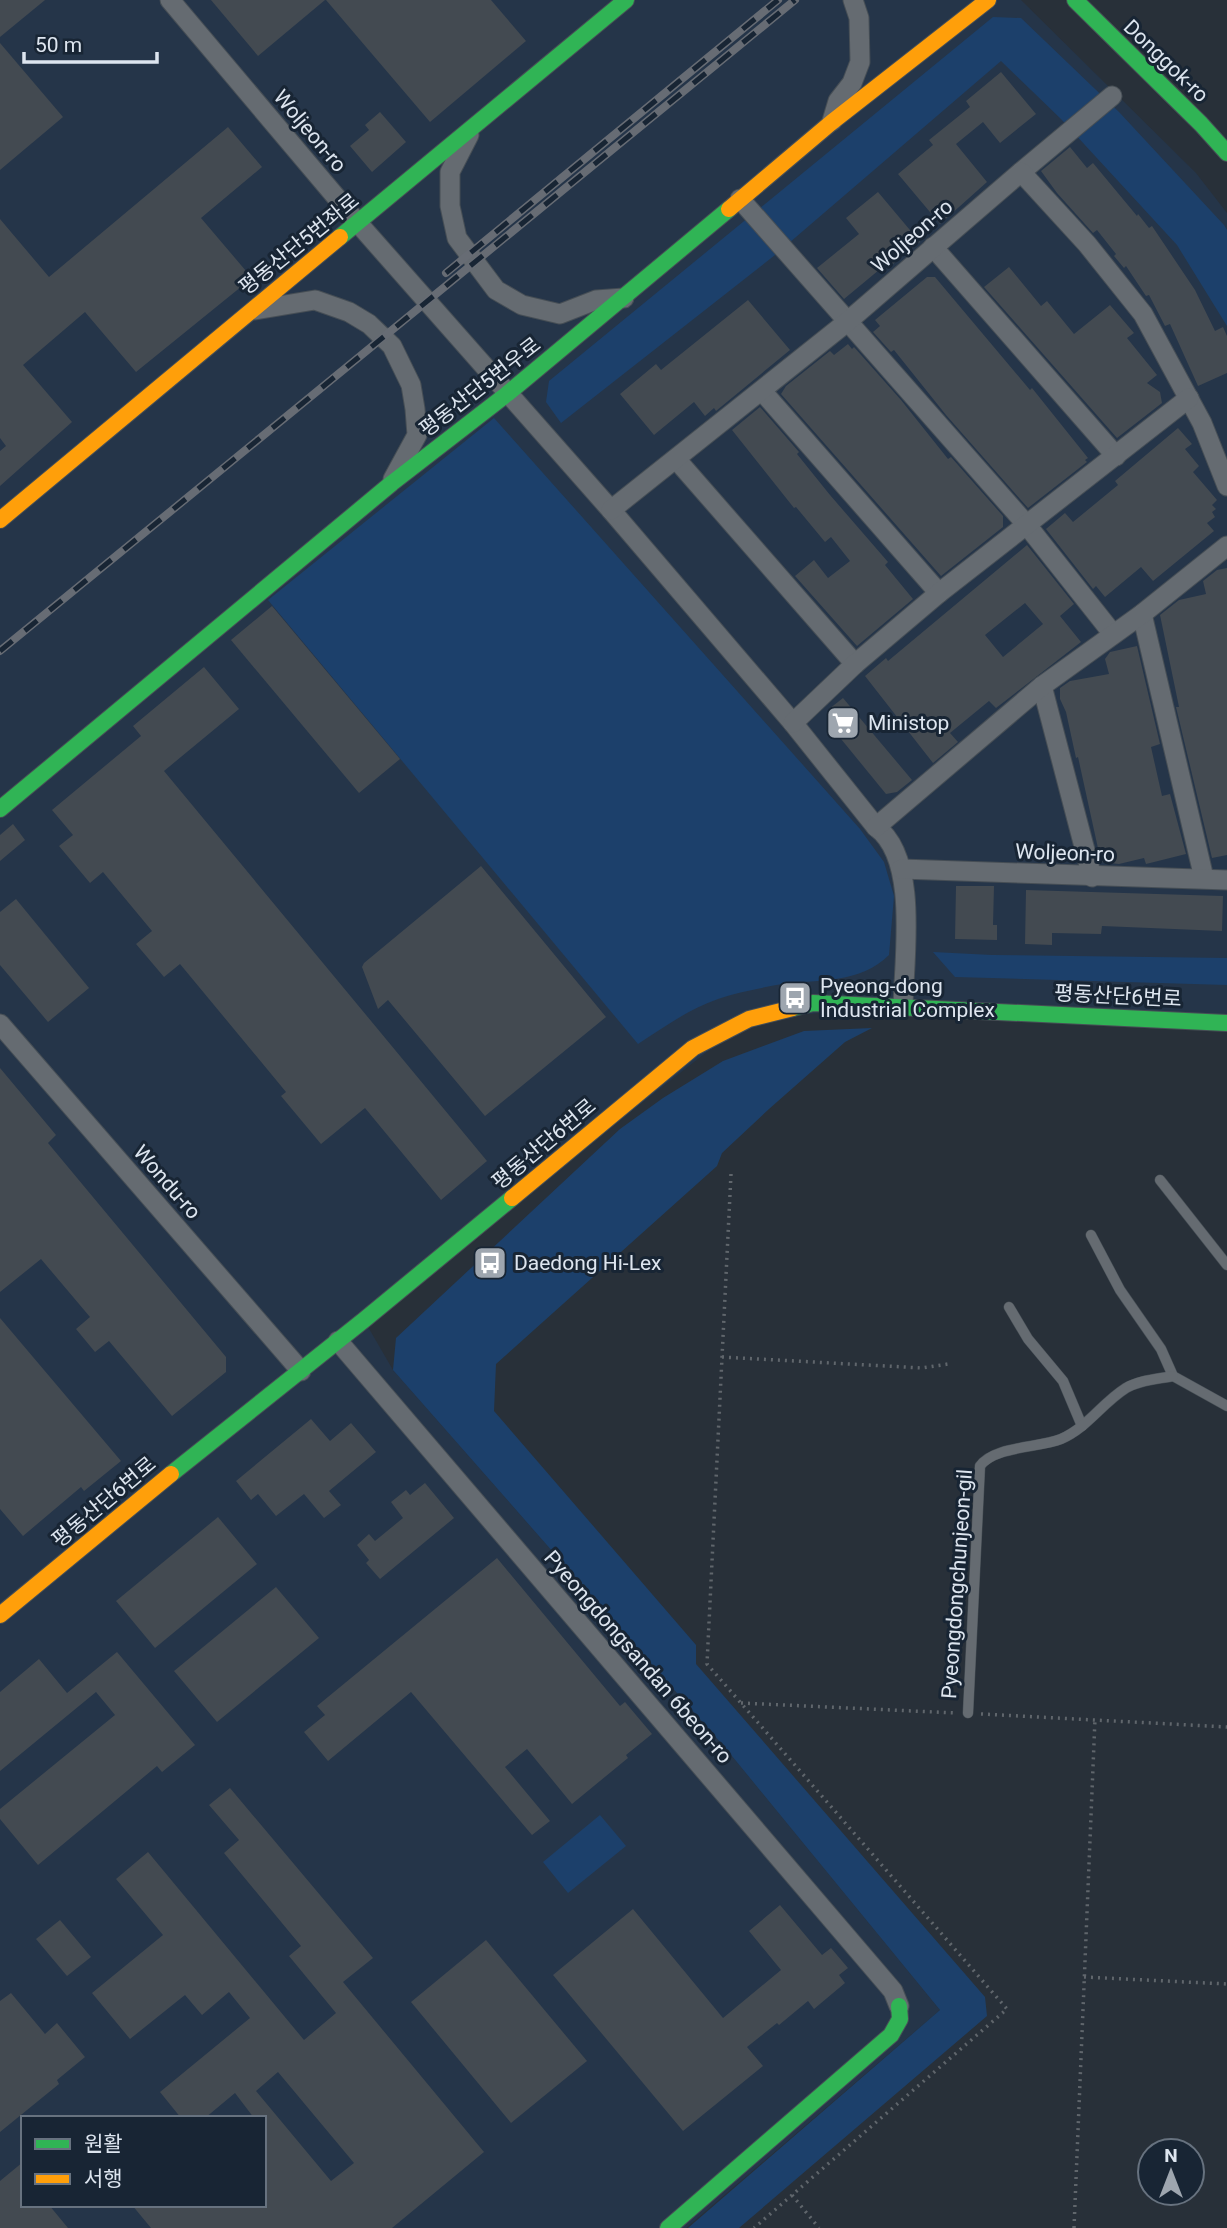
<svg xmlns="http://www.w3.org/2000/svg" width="1227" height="2228" font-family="Roboto,'Noto Sans KR',sans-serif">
  <rect width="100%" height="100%" fill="#283039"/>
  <path fill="#253549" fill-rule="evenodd" d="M 0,0 L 1021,0 L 1196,173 L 1227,213 L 1227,1023 L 903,1006 L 749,1019 L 364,1320 L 393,1370 L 727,1750 L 940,2010 L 686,2228 L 0,2228 ZM 23,2118 L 264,2118 L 264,2205 L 23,2205 Z"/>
  <g fill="#1c406b">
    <polygon points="993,17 1021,18 1119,112 1224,225 1227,230 1227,326 1177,245 1061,119 1001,61 775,255 561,423 546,402 549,381"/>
    <path d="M 494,418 L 860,829 L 884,862 L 894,896 L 889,955 C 860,984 820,979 782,984 C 761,988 738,992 718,999 C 689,1009 664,1027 638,1044 L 268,600 Z"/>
    <polygon points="933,952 992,955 1227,958 1227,985 955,977"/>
    <polygon points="872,1028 845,1042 769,1109 722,1153 717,1166 496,1364 494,1411 696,1645 696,1664 985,1997 987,2016 739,2228 688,2228 940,2010 727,1750 393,1370 396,1338 620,1129 663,1098 723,1061 804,1031"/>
    <polygon points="600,1815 626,1846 568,1893 543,1862"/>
  </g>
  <g fill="#434a51" fill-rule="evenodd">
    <polygon points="0,0 45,0 0,37"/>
    <polygon points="211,0 325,0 258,56"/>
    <polygon points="326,0 491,0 526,41 430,122"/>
    <polygon points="0,43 63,117 0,170"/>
    <polygon points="1001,72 1036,114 1000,143 983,122 956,144 987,182 940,224 898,174 933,145 929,140 970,107 966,101"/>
    <polygon points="380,112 406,142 372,172 350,146 369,130 365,125"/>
    <polygon points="228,127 262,167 201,218 252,278 136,372 85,312 23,365 72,422 0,486 0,451 6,446 0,438 0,219 49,277"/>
    <polygon points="1070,147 1087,168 1093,163 1137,216 1138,214 1149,228 1152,226 1195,290 1215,331 1223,327 1227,336 1227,373 1198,386 1170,324 1165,326 1149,295 1146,296 1126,266 1124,268 1114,256 1116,254 1097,230 1093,233 1057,193 1041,171"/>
    <polygon points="878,192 920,242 888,268 885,265 844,299 817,268 859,234 846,218"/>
    <polygon points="1009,267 1041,306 1047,301 1074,334 1110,305 1134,333 1127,338 1157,375 1147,383 1160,392 1162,403 1117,438 984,287"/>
    <polygon points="927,277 935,277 1030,390 1032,388 1088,458 1085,460 1087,462 1028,508 946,415 894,350 891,352 873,332 880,326 875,320"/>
    <polygon points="748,300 790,350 716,411 714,408 705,416 694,402 654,435 620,394 656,364 661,370"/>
    <polygon points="848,344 852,349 854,347 901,400 948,459 951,457 1003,516 1003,527 941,576 781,394 786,386 830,351 834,355"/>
    <polygon points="760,407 799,452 797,454 830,495 888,562 885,565 913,599 857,646 795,576 814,560 828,578 850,561 831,537 825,542 796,507 794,508 732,430"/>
    <polygon points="1178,428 1192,444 1185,449 1199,466 1193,472 1217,500 1212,505 1216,509 1212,512 1215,517 1207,523 1214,531 1153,581 1141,567 1105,597 1096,586 1093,589 1046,529 1065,513 1073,522 1118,485 1115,481"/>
    <path d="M 1027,545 L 1074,604 L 1060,616 L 1081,642 L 996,708 L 989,701 L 950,733 L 958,742 L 933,763 L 865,676 L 886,658 L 888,661 ZM 1025,603 L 1043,624 L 1003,657 L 985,635 Z"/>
    <polygon points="1227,568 1227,855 1212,858 1176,707 1179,707 1160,615 1179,600 1206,594 1203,581 1217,570"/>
    <polygon points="272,606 400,759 359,793 231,640"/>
    <polygon points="1137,646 1160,744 1151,747 1162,796 1170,794 1186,854 1146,864 1144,858 1119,864 1101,862 1078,757 1076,758 1066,712 1060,699 1060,688 1070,681 1109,674 1105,659 1110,652"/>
    <polygon points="204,667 239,709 164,771 487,1161 441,1200 365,1108 321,1144 281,1096 286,1092 180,964 164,977 136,944 152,931 103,872 90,883 59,846 73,835 52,810 141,736 133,726"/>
    <polygon points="843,698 912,780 897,792 886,794 828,723 829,709"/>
    <polygon points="13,824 25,840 0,861 0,835"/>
    <polygon points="481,866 606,1017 485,1116 388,1000 378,1009 362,967 364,963"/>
    <polygon points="956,886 994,886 993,925 997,925 997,940 955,939"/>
    <polygon points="1026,890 1223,896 1222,931 1102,926 1101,934 1052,933 1052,945 1025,944"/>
    <polygon points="16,899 89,988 48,1022 0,965 0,912"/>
    <polygon points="0,1068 56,1135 48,1143 226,1357 226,1372 172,1416 109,1341 95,1352 76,1329 90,1317 41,1259 0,1292"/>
    <polygon points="0,1318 121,1461 84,1491 81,1487 23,1536 0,1509"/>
    <polygon points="311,1419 330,1441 351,1423 376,1452 329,1491 341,1505 324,1518 304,1494 276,1516 258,1494 251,1500 236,1481"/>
    <polygon points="425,1483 454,1518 380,1579 366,1563 369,1560 357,1545 369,1534 375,1541 403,1518 391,1502 406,1490 410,1495"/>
    <polygon points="218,1517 257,1564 155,1648 116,1601"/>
    <polygon points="497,1558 620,1706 625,1702 652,1734 626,1755 628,1758 572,1804 527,1749 505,1767 550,1821 532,1835 411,1692 328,1761 304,1732 325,1715 317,1706"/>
    <polygon points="276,1587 319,1638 217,1722 174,1671"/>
    <polygon points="117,1652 195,1745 162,1772 157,1766 38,1865 0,1819 0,1809 115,1715 96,1692 0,1771 0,1692 39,1659 67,1693"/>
    <path d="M 230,1788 L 373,1958 L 343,1982 L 484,2152 L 392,2228 L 151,2228 L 132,2205 L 264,2205 L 264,2118 L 254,2118 L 235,2093 L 205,2118 L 181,2118 L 160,2092 L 250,2018 L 229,1992 L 202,2015 L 185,1995 L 130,2039 L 92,1993 L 163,1935 L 116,1879 L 148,1852 L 304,2040 L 336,2013 L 289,1956 L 301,1946 L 224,1853 L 239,1840 L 209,1805 ZM 278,2072 L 354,2163 L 331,2181 L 256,2091 Z"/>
    <polygon points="780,1905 822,1955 831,1948 848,1968 839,1975 845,1983 814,2009 808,2001 779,2025 777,2023 747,2047 763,2066 683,2131 553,1975 633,1909 723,2018 781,1970 749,1931"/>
    <polygon points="60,1920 91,1957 67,1976 36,1939"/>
    <polygon points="486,1940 587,2061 511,2123 411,2002"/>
    <polygon points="11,1993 45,2034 57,2023 85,2057 57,2080 59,2084 0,2132 0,2001"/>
    <polygon points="23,2162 23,2205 49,2205 68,2228 0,2228 0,2181"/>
  </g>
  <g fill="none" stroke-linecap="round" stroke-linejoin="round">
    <defs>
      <g id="lane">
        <polyline points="1160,1180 1227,1265"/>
        <polyline points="1091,1235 1120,1290 1161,1349 1173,1376 1227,1406"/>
        <polyline points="1009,1307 1028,1339 1063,1381 1082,1426"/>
        <path d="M 968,1713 L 980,1466 C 994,1446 1039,1448 1061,1439 C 1087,1428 1102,1403 1126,1388 C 1139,1380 1158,1379 1173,1376"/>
      </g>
      <g id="street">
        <path d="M 170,0 L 358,223 L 611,510 L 793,723 L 876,827 C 919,858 904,958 903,1006"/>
        <polyline points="832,121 838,101 852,83 860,62 859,18 853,0"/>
        <polyline points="469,135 450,172 450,206 457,238 496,290 522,305 560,314 596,300 624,298"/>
        <polyline points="1021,172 1112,96"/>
        <polyline points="740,199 1026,524 1113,634"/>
        <polyline points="933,247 1116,456"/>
        <polyline points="255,310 315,300 349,312 369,324 392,346 411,385 415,409 417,435 393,479"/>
        <polyline points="762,391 939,593"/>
        <polyline points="676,459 855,664"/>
        <polyline points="611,510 847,322 1021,172 1087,244 1143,314 1202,423 1227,486"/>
        <polyline points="1142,614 1204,878"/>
        <polyline points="1042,686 1092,877"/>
        <polyline points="793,723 855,664 939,593 1189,398"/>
        <polyline points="876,827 1042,686 1142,614 1227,546"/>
        <polyline points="901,869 1227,880"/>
        <polyline points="0,1024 301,1371"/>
        <polyline points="338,1341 893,1991 899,2006"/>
      </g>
      <g id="fast">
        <polyline points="1075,0 1201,124 1227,153"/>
        <polyline points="340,237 626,0"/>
        <polyline points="0,809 392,483 507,394 729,209"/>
        <polyline points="793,1008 813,1003 1227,1023"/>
        <polyline points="171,1474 364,1320 512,1198"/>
        <polyline points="668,2228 891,2035 900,2019 899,2006"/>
      </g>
      <g id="slow">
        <polyline points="729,209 832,122 988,0"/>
        <polyline points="0,520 340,237"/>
        <polyline points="512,1198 693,1048 749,1019 793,1008"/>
        <polyline points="0,1615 171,1474"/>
      </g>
    </defs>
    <use href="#lane" stroke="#464e55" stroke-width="11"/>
    <use href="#street" stroke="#464e55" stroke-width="21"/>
    <use href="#fast" stroke="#464e55" stroke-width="18"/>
    <use href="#slow" stroke="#464e55" stroke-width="18"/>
    <g stroke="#60666c" stroke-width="3.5" stroke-dasharray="2 5" stroke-linecap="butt">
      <polyline points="731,1174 707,1664 1007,2009 754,2228"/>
      <polyline points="722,1357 922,1368 948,1364"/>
      <polyline points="741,1703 956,1713"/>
      <polyline points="981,1714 1227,1727"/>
      <polyline points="1084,1977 1227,1984"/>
      <polyline points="792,2195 819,2228"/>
      <polyline points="1074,2228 1095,1719"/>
    </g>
    <use href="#lane" stroke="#656b71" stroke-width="10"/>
    <use href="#street" stroke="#656b71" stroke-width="19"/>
    <use href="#fast" stroke="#30b455" stroke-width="16"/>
    <use href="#slow" stroke="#ff9f0a" stroke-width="16"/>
    <defs>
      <g id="rail">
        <polyline points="446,273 778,0"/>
        <polyline points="0,651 795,0"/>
      </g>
    </defs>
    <use href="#rail" stroke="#676c74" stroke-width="8"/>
    <use href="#rail" stroke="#182534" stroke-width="5" stroke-dasharray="16" stroke-linecap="butt"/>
  </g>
  <defs>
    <symbol id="supermarket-square" viewBox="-11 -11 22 22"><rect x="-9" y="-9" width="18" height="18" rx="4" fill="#9ea6af" stroke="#182534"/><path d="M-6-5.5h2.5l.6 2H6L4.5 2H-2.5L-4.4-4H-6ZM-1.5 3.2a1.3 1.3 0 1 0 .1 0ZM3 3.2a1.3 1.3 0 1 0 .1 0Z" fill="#fff"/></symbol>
    <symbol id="bus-square" viewBox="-11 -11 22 22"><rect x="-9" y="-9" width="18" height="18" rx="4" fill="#9ea6af" stroke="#182534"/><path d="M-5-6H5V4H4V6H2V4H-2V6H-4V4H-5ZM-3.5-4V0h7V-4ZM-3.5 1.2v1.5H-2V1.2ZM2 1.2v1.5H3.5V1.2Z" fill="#fff"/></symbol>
  </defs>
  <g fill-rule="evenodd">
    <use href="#supermarket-square" x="824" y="704" width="38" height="38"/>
    <use href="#bus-square" x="776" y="979" width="38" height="38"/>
    <use href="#bus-square" x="471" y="1244" width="38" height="38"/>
  </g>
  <g text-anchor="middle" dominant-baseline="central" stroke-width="6" stroke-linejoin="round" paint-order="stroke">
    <g font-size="21" fill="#dde5ef" stroke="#182534">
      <text transform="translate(1166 61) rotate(44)">Donggok-ro</text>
      <text transform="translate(310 131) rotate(50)">Woljeon-ro</text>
      <text transform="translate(912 236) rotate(-41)">Woljeon-ro</text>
      <text transform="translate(299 244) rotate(-39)">평동산단5번좌로</text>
      <text transform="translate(480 387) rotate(-38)">평동산단5번우로</text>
      <text transform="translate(1065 853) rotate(2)">Woljeon-ro</text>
      <text transform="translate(1118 996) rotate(3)">평동산단6번로</text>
      <text transform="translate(544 1144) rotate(-40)">평동산단6번로</text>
      <text transform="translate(167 1182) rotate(49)">Wondu-ro</text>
      <text transform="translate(104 1502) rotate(-40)">평동산단6번로</text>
      <text transform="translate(957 1584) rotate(-86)">Pyeongdongchunjeon-gil</text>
      <text transform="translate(638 1657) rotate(49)">Pyeongdongsandan 6beon-ro</text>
    </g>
    <g font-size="21" fill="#dde5ef" stroke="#182534" text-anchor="start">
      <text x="868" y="723">Ministop</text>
      <text x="820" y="986">Pyeong-dong<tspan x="820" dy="24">Industrial Complex</tspan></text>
      <text x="514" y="1263">Daedong Hi-Lex</text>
    </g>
  </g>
  <rect x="21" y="2116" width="245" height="91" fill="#182534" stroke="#67727f" stroke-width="2"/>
  <rect x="35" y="2139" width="35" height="10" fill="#30b455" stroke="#67727f" stroke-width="2"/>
  <text x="84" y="2151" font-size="21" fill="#dde5ef">원활</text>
  <rect x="35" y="2174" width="35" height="10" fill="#ff9f0a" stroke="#67727f" stroke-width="2"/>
  <text x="84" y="2186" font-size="21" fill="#dde5ef">서행</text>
  <g transform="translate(1171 2172)"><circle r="33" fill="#182534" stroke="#67727f" stroke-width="2"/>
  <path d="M0-5L12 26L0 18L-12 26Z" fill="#9ea6af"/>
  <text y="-10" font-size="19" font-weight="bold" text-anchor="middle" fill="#dde5ef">N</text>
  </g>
  <path d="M24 52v10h133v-10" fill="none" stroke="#dde5ef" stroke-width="3.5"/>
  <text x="35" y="52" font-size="21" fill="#dde5ef" stroke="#182534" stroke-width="5" paint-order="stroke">50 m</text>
</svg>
